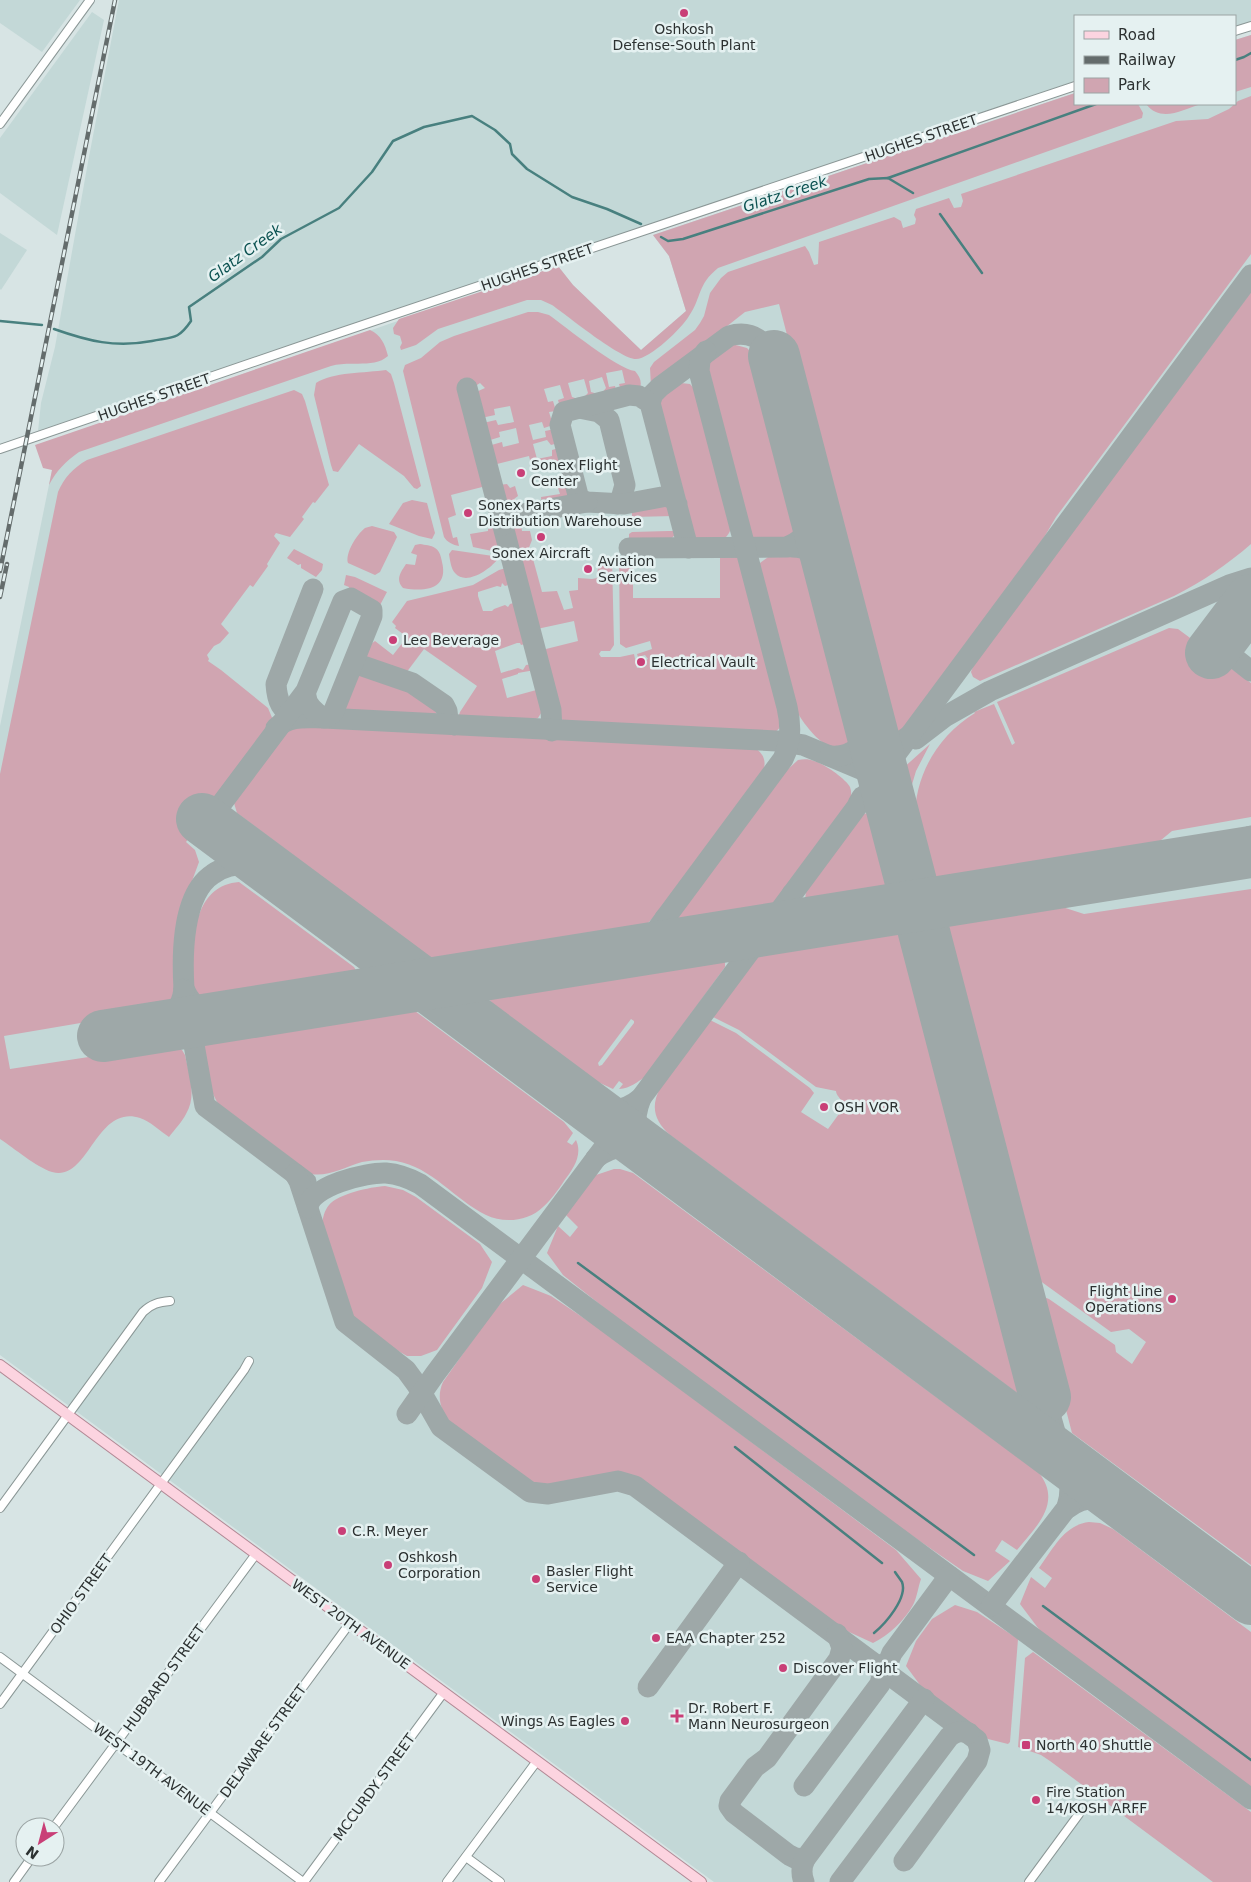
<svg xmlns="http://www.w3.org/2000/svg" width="1251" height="1882" font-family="'DejaVu Sans',sans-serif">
  <rect width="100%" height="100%" fill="#d7e4e4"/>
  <g fill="#c3d8d7">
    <polygon points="0,0 80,0 42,52 0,23"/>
    <polygon points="119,0 1251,0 1251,21 1235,27 1235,16 1075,16 1075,81 38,431 41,403 55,347 88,162"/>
    <polygon points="92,12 104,20 57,235 0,193 0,138"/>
    <polygon points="1251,35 1251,1882 714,1882 0,1355 0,726 54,460 237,376 558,266 573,285 641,350 686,311 669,256 653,235 1075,93 1075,104 1235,104 1235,40"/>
    <polygon points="0,233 27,250 1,290 0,289"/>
  </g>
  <g fill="#d0a5b1" fill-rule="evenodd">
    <polygon points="1251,35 1251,87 1235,92 1235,40"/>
    <path d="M 1075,93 L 1075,104 L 1138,104 L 1143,113 L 1142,118 L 718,268 C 697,285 702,297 689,316 C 682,328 650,359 636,359 C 620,359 568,316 552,305 L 541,300 L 527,300 L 438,329 L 416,345 L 401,350 L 400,347 L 402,343 L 400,336 L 394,334 L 393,328 L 399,319 L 558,266 L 573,285 L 641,350 L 686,311 L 669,256 L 653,235 Z"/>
    <polygon points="1251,96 1251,254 1056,517 1043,539 900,733 889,728 779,304 745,312 651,386 650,368 654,362 695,330 700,323 704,316 710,293 721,278 728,272 805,246 809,252 814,265 818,264 819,242 894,217 901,221 903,228 915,224 916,219 914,215 916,209 949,198 954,208 961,207 963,201 961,194 1176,121 1208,119 1229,109 1238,101"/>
    <path d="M 1146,104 L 1201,104 C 1182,110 1161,123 1146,104 Z"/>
    <path d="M 1251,292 L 1251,544 C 1228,564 1202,582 1174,596 L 980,681 L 973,677 L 971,672 L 974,664 Z"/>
    <path d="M 528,312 L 538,312 L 549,315 C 566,327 617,369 635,371 C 640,377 642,381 640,389 L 622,394 L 619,384 L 625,383 L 622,370 L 606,373 L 609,387 L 615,386 L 617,395 L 603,399 L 602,393 L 606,388 L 602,377 L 589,381 L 591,392 L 598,394 L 599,400 L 584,404 L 583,398 L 588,393 L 584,379 L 568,383 L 572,397 L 578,399 L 580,405 L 561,410 L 558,400 L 564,398 L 560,385 L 544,389 L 548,402 L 553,401 L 556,411 L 549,412 L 553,425 L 544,428 L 542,422 L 529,425 L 533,440 L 546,437 L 545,431 L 555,429 L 558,443 L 551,445 L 547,440 L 533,444 L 537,459 L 552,456 L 552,450 L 559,448 L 563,462 L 554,463 L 551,459 L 531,464 L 529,456 L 493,465 L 488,446 L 502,442 L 503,447 L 519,443 L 516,428 L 499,432 L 500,437 L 487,441 L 483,423 L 496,420 L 498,425 L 514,422 L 510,406 L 494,409 L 495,415 L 481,418 L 475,395 L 476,392 L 485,388 L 480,383 L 474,387 L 472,383 L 460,387 L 486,486 L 451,495 L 456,515 L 448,518 L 453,538 L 457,537 L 459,546 C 453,545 447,542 444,537 L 403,371 L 405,365 L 421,358 L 440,342 L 454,336 Z"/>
    <path d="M 370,330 C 381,335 385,344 388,356 C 374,369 349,360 331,366 L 79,452 C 66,461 56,471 49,485 L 52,470 L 43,468 L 35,445 Z"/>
    <path d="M 732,344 L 747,348 L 757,359 L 799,521 L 795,536 C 784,545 758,546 749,533 L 707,378 C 704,359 714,347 732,344 Z"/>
    <path d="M 386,370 L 391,374 L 394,383 L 421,486 L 417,489 L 414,488 L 404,476 L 359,444 L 338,472 L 333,471 L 331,465 L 314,395 L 316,383 C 332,372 366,373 386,370 Z"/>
    <path d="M 681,383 L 690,384 L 698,393 L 732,521 C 732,547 699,550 688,531 L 657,411 C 660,396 666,387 681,383 Z"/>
    <path d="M 294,390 L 302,394 L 305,401 L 329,485 L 315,503 L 313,502 L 302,517 L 304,519 L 290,537 L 276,533 L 274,536 L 280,543 L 267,564 L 268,566 L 253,587 L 250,585 L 221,624 L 229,633 L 220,643 L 214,646 L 207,655 L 209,659 L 208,661 L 221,670 L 268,708 L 273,720 L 269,729 L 186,842 L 195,850 L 199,862 L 185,900 L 178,928 L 175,950 L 175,998 L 168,1007 L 163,1009 L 4,1036 L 10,1069 L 174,1044 L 182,1050 L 185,1055 C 189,1074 197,1096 186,1114 C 182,1122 175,1129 169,1137 C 160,1131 150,1121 140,1118 C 95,1104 89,1183 52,1172 C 36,1167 14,1148 0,1139 L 0,774 L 58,492 C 64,478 73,468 87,460 Z"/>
    <polygon points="507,484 510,488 515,486 518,496 514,499 519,502 523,511 511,513 504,507 499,485"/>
    <polygon points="569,486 572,498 569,503 542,507 541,497 560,494 558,488"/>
    <polygon points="412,500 427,503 435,533 432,539 419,536 389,524 403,503"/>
    <polygon points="666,502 672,508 674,516 632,517 632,509"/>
    <polygon points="520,519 522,531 530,531 532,540 528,550 517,550 513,542 510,523"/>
    <path d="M 372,526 L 394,532 L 397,537 L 380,572 L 375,575 L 348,563 C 345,554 356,535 365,528 C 367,527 370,527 372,526 Z"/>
    <polygon points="497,527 503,547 501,549 492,551 473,547 470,534 488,531 488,529"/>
    <path d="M 668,531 L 677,531 C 670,548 643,543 629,542 L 629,534 L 632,532 Z"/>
    <path d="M 420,544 C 425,545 431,545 435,548 C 440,551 441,557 442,562 C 449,590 424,592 403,588 C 395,579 401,572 406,564 L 415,565 L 417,555 L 411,553 L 415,545 Z"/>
    <polygon points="294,549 323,564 322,570 316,577 301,568 301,564 298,565 287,558"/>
    <path d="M 452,550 L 493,556 L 497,560 C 489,570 466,586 455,573 C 451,569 450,560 449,554 Z"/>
    <path d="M 720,554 C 733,554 740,556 745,568 L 782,719 C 782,729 774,735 765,735 L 571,725 L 564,722 L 558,714 L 542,650 L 578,641 L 574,621 L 537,629 L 520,566 L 521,561 L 530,558 L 533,559 L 542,592 L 557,591 L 564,610 L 573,608 L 569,591 L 578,590 L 578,578 L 592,579 L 597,578 L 599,557 L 601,555 L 609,556 L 612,558 L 614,645 L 610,651 L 601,651 L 599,654 L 601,657 L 620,657 L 634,654 L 637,668 L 647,665 L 646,660 L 648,659 L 645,655 L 638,657 L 637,654 L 652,649 L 650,641 L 626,648 L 620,644 L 619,559 L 621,557 L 631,555 L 633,556 L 633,598 L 720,598 Z"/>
    <path d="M 790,554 L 798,555 L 806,559 L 814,577 L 854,731 C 842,775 804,727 795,708 L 760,578 L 760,563 L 771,555 Z"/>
    <polygon points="506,568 512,584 505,586 502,583 501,587 497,586 478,592 478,596 483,611 492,611 494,609 505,605 508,607 510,604 517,602 528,643 521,645 520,643 517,643 495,651 501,673 518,668 523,670 526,665 533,664 535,670 518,673 518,674 502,679 507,698 540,689 543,710 538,718 527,723 462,719 459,715 460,712 477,686 424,649 406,673 364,662 369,643 371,644 375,641 393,655 407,637 395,628 396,626 392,622 407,601 473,585 499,570"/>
    <polygon points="346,575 355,577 387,592 379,607 350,594 348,591 349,587 344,585"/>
    <path d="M 1169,628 L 1178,629 L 1251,683 L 1251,817 L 1172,831 L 1149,850 L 942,884 C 927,881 926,867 922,854 C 920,844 915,834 915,824 C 913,778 936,737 975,713 L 974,712 L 994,704 L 1012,745 L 1015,743 L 997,702 Z"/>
    <polygon points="360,672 401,684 433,708 436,711 436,716 434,718 349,714 345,709"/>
    <path d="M 300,725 L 748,746 C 763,749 769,762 761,775 L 659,912 L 648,923 L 626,935 L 443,963 L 433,960 L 237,813 L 234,803 L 237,793 L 281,734 L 291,727 Z"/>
    <polygon points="930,744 916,771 908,798 901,770"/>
    <path d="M 798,760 C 804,759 809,759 814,761 C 823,763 846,779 850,787 C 852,792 851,797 850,803 L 777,900 L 763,912 L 680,926 L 677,923 L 678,916 L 785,772 Z"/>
    <path d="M 867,813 L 874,815 L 877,820 C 881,836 901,887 881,893 L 809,904 L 805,900 L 806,891 L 862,815 Z"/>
    <path d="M 239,882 L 354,967 L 357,972 L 355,977 L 208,1002 C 204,1000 198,998 195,994 C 191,986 192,972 192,963 C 193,930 198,885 239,882 Z"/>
    <polygon points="1251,889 1251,1565 1072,1433 1036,1294 1049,1299 1115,1345 1116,1352 1132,1364 1146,1342 1129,1329 1111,1332 1032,1275 945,930 952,919 1050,903 1084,914"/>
    <path d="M 905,925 L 1027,1397 L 1025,1399 L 670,1135 C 655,1121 650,1108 660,1088 L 710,1020 L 736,1033 L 810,1088 L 814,1093 L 801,1112 L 828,1129 L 844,1107 C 844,1100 836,1097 836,1091 L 816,1087 L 739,1030 L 713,1017 L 763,948 Z"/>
    <path d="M 722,956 L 725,960 L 725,967 L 645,1077 C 637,1082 631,1088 619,1089 L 623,1084 L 619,1081 L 613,1089 L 598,1082 L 492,1003 L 489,999 L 491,993 L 498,990 ZM 631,1019 L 634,1021 L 634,1023 L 602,1065 L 599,1066 L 598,1063 Z"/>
    <path d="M 396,1007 L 403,1007 L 415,1011 L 564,1122 L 573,1133 L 567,1142 L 572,1145 L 576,1140 C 583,1155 573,1169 564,1181 C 558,1190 551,1200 543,1207 C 529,1221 504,1224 486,1215 C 455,1200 432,1167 396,1161 C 385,1159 373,1160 362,1162 C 345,1167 328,1177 311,1174 L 226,1112 L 217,1102 L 209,1086 L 204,1052 L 205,1045 L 214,1036 Z"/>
    <path d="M 614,1169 L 620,1169 L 633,1173 L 1039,1473 C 1063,1503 1035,1528 1017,1550 L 1002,1540 L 995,1551 L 1010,1561 L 988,1581 L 963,1571 L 911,1535 L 910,1536 L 612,1314 L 563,1275 L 547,1253 L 558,1226 L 570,1237 L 578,1227 L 565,1214 L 596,1175 Z"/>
    <path d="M 385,1186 L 403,1190 L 416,1197 L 480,1244 L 492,1262 L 482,1288 L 437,1350 L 421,1356 L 407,1356 L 393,1348 L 353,1319 L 322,1224 C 323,1218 324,1211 329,1205 C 338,1194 370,1187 385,1186 Z"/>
    <path d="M 523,1285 L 551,1296 L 600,1329 L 896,1550 L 921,1579 C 918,1587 917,1598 913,1605 C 904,1621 889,1635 873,1643 L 847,1631 L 819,1614 L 636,1480 L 621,1476 L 550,1487 L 541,1486 L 530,1482 L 451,1424 C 441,1411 436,1398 443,1382 L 486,1321 L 501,1303 Z"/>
    <path d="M 1089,1522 L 1100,1523 L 1113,1529 L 1251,1632 L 1251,1788 L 1041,1632 L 1020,1604 L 1031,1577 L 1045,1588 L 1052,1578 L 1039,1568 C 1053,1549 1064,1525 1089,1522 Z"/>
    <polygon points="955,1605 977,1612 1018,1639 1010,1742 1008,1744 988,1739 981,1734 923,1689 906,1666 916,1641 932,1619"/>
    <polygon points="1033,1652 1251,1812 1251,1882 1213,1882 1050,1761 1041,1755 1018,1747 1025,1658"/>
  </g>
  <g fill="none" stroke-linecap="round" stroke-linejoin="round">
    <g stroke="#48807f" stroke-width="2.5">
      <polyline points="1235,60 1244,57 1251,53"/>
      <polyline points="888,178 1096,104"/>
      <polyline points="940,214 982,273"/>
      <polyline points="661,237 668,241 683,239 869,179 888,178 913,193"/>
      <polyline points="0,321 42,325"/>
      <path d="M 54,329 C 88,341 115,348 152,341 C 173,337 178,340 191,321 L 189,307 L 262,257 L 281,239 L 339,208 L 372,172 L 393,141 L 424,127 L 472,116 L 495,130 L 510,144 L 512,154 L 527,169 L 572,197 L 607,209 L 641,224"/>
      <polyline points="578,1263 974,1555"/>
      <polyline points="735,1447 882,1563"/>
      <polyline points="1043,1606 1251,1760"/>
      <path d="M 874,1633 C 885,1624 908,1598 902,1582 C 900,1579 897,1575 895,1572"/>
      <polyline points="1103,1792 1107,1790"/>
    </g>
    <g stroke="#9ea8a8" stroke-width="21">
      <polyline points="467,388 551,710 552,731"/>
      <path d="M 650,403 L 653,394 L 660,387 L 729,336 C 749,330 763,339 774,356"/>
      <polyline points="579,408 599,412 609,420 625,485 621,499 617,504"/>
      <polyline points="677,504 674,500 667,496 624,504 587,502 579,499 560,425 564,412 629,395 639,396 650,403 688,548"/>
      <polyline points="503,525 507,517 511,516 587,502"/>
      <path d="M 789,546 C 806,539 810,526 815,510"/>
      <path d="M 792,547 C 809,547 820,556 830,569"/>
      <polyline points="629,548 787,547 822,540"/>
      <polyline points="1218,645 1251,671"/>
      <polyline points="354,663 412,683 444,705 447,711 448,720 454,725"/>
      <path d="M 298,717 C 281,713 277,700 276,684 L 313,589"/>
      <path d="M 276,728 C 290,715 306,718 324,718 L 777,741 L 803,745 L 870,773 L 879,772 L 890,763"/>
      <polyline points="916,739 946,716 990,691 1229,585 1251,578"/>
      <path d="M 830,756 C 851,758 865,745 871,726 C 880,745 891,749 909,736"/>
      <path d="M 862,797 L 858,804 C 871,797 882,801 892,810"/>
      <path d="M 207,823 L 306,691 L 343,601 L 351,598 L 372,610 L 372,616 L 333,713 L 324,718 C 314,712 304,703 306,691"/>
      <polyline points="1222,857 1238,851 1251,836"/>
      <path d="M 256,861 C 242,864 225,865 213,874 C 182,894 182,956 184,989 L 205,1106 L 306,1182"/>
      <path d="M 792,894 C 784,918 805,920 823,921"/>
      <path d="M 665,918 C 663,942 679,941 697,941"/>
      <path d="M 726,936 C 738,940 745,948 741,961"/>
      <path d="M 625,952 L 641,946 L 649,940 L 783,759 C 791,743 791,724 787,707 L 699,371 L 700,360 L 706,351"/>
      <path d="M 184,989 C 196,1014 208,1014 233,1015"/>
      <path d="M 156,1027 C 173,1019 181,1008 184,990"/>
      <path d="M 583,1103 C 605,1112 622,1114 641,1098 C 631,1123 636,1136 654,1156 C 631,1146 617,1142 596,1158"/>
      <polyline points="295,1174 299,1181 345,1322 406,1370 417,1385 441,1427 530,1492 548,1494 618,1481 635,1486 977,1740 980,1750 977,1761 904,1861"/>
      <path d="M 308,1208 C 309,1186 367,1172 386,1173 C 398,1174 409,1178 420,1184 L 1251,1799"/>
      <polyline points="1045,1397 1063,1460"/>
      <polyline points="407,1414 435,1374 641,1098 1251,275"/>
      <path d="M 1044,1446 C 1064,1464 1076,1479 1067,1507"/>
      <path d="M 1068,1508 C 1087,1493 1107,1498 1127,1507"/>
      <polyline points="991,1606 1089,1479"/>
      <polyline points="885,1670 892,1653 949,1576"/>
      <polyline points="648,1687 739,1562"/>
      <polyline points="804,1786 880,1684 882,1675 876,1664"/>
      <polyline points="805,1859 795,1858 789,1855 734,1813 729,1806 730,1801 755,1767 767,1758 839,1659 842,1648 837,1634"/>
      <path d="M 804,1882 C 801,1874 801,1867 805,1859 L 924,1699"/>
      <path d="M 840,1882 L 949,1737 C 955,1731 961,1731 969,1733"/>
    </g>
    <g stroke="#9ea8a8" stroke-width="52">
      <polyline points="774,356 1045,1397"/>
      <polyline points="1211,653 1251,600"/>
      <polyline points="202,819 1251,1599"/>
      <polyline points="103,1036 1251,852"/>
    </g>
    <defs>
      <g id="minor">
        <polyline points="1235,31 1251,26"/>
        <polyline points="0,124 90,0"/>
        <polyline points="0,449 321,339 1075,86"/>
        <path d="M 0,1508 L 143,1312 C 151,1304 159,1302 170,1301"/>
        <polyline points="0,1657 303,1882"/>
        <polyline points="0,1704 244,1370 249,1361"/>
        <polyline points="54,1827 256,1554"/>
        <polyline points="466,1857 500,1882"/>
        <polyline points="14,1882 32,1857"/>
        <polyline points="159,1882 350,1623"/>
        <polyline points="304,1882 444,1692"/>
        <polyline points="447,1882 537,1761"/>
        <polyline points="1029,1882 1079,1814"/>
      </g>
      <polyline id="major" points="0,1365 701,1882"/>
    </defs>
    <use href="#minor" stroke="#8b9796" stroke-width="10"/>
    <use href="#major" stroke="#b28995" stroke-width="12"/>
    <use href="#minor" stroke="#fff" stroke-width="8"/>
    <use href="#major" stroke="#fcd4e0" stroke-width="10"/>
    <defs>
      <g id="rail">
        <polyline points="0,571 115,0"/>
        <polyline points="0,597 7,564"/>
      </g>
    </defs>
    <use href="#rail" stroke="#646c6c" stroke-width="4.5"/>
    <use href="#rail" stroke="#e5f1f1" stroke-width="2.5" stroke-dasharray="8" stroke-linecap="butt"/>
  </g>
  <g fill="#c93f77" stroke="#e5f1f1" stroke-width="2">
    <circle cx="684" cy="13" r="5"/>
    <circle cx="521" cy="473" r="5"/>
    <circle cx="468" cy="513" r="5"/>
    <circle cx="541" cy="537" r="5"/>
    <circle cx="588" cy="569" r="5"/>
    <circle cx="393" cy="640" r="5"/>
    <circle cx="641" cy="662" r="5"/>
    <circle cx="824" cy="1107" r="5"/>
    <circle cx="1172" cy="1299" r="5"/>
    <circle cx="342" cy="1531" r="5"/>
    <circle cx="388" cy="1565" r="5"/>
    <circle cx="536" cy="1579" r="5"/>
    <circle cx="656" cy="1638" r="5"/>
    <circle cx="783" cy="1668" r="5"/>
    <path d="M674.5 1708.5h5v5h5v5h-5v5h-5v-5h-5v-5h5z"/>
    <circle cx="625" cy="1721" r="5"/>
    <rect x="1021" y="1740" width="10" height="10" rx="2.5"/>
    <circle cx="1036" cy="1800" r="5"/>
  </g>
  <g text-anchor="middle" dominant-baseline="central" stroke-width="5" stroke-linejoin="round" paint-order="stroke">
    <g font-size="14" fill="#2c3131" stroke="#e5f1f1" text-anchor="start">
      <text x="684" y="29" text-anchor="middle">Oshkosh<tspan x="684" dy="16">Defense-South Plant</tspan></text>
      <text x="531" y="465">Sonex Flight<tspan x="531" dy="16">Center</tspan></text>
      <text x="478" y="505">Sonex Parts<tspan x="478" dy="16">Distribution Warehouse</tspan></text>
      <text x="541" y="553" text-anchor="middle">Sonex Aircraft</text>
      <text x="598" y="561">Aviation<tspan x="598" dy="16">Services</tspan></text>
      <text x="403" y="640">Lee Beverage</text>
      <text x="651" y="662">Electrical Vault</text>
      <text x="834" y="1107">OSH VOR</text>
      <text x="1162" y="1291" text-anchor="end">Flight Line<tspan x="1162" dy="16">Operations</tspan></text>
      <text x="352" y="1531">C.R. Meyer</text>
      <text x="398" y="1557">Oshkosh<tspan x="398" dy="16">Corporation</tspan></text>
      <text x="546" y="1571">Basler Flight<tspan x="546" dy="16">Service</tspan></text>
      <text x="666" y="1638">EAA Chapter 252</text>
      <text x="793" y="1668">Discover Flight</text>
      <text x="688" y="1708">Dr. Robert F.<tspan x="688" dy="16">Mann Neurosurgeon</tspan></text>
      <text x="615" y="1721" text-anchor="end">Wings As Eagles</text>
      <text x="1036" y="1745">North 40 Shuttle</text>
      <text x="1046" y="1792">Fire Station<tspan x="1046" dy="16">14/KOSH ARFF</tspan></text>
    </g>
    <g font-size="14" fill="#2c3131" stroke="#e5f1f1">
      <text transform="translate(921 138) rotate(-19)">HUGHES STREET</text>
      <text transform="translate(537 267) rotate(-19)">HUGHES STREET</text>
      <text transform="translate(154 397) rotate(-19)">HUGHES STREET</text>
      <text transform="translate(81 1594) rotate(-54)">OHIO STREET</text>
      <text transform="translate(351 1624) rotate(36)">WEST 20TH AVENUE</text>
      <text transform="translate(164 1678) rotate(-54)">HUBBARD STREET</text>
      <text transform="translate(263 1741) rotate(-54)">DELAWARE STREET</text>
      <text transform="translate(152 1769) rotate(37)">WEST 19TH AVENUE</text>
      <text transform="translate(374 1787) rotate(-54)">MCCURDY STREET</text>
    </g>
    <g font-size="15" font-style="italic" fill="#0a5150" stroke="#e5f1f1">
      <text transform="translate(785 194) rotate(-18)">Glatz Creek</text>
      <text transform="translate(245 253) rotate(-36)">Glatz Creek</text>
    </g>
  </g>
  <rect x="1074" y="15" width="162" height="90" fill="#e5f1f1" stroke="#9ba4a4"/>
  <rect x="1084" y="31" width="25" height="8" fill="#fcd4e0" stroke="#9ba4a4"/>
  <text x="1118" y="40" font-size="15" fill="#2c3131">Road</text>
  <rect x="1084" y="56" width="25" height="8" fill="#646c6c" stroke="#9ba4a4"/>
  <text x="1118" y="65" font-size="15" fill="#2c3131">Railway</text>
  <rect x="1084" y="78" width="25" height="15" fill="#d0a5b1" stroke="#9ba4a4"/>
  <text x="1118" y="90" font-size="15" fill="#2c3131">Park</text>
  <g transform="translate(40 1842) rotate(216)"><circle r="24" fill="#e5f1f1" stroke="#9ba4a4"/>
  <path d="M0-4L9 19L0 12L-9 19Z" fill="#c93f77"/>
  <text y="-8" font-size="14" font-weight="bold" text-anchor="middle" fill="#2c3131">N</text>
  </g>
</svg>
